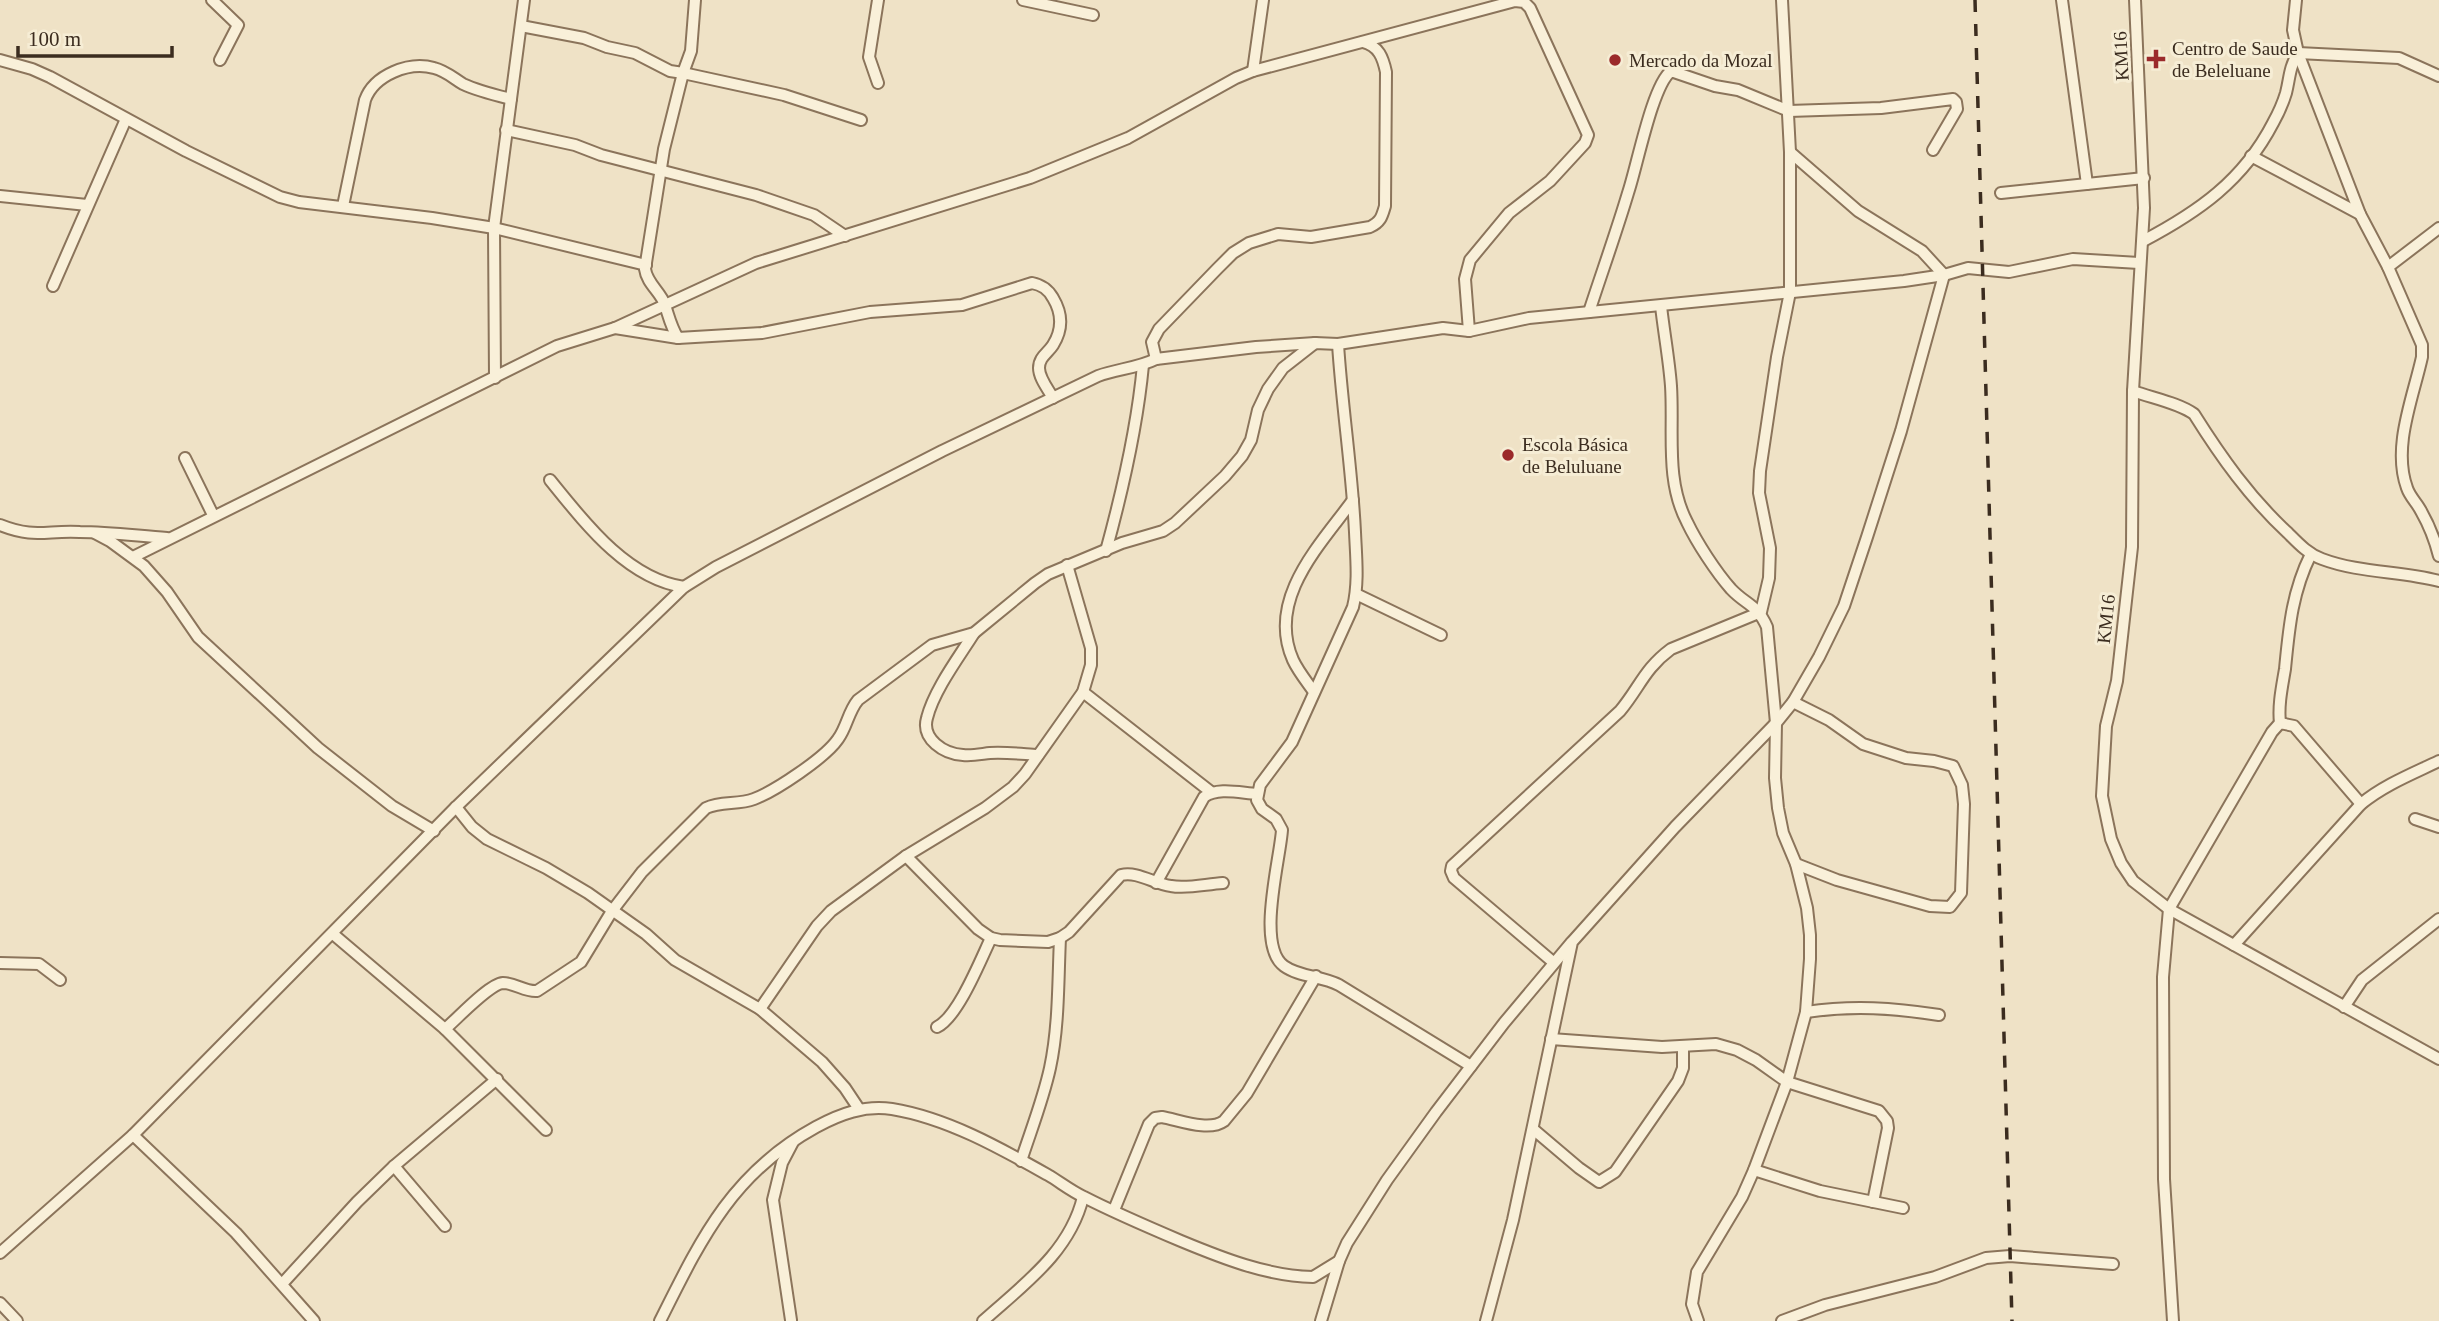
<svg xmlns="http://www.w3.org/2000/svg" width="2439" height="1321" font-family="'Times New Roman',serif">
  <rect width="100%" height="100%" fill="#efe2c6"/>
  <g fill="none" stroke-linecap="round" stroke-linejoin="round">
    <defs>
      <g id="minor">
        <polyline points="212,0 238,25 220,60"/>
        <polyline points="878,0 869,57 878,83"/>
        <polyline points="1023,0 1093,15"/>
        <polyline points="2062,0 2087,184"/>
        <polyline points="2135,0 2144,208 2133,391 2132,547 2117,681 2106,726 2102,796 2111,839 2121,863 2133,881 2169,909 2439,1059"/>
        <path d="M 2296,0 L 2293,30 L 2298,53 L 2360,214 L 2388,267 L 2422,345 L 2422,357 C 2413,398 2392,447 2407,488 C 2410,497 2417,503 2421,511 C 2429,525 2435,540 2439,556"/>
        <polyline points="521,26 584,38 607,47 635,53 670,71 683,73 691,51 695,0"/>
        <polyline points="0,60 32,69 50,77 186,151 280,197 299,202 432,218 494,228 646,265"/>
        <polyline points="1253,71 1263,0"/>
        <polyline points="506,130 575,145 601,155 756,195 814,215 845,236"/>
        <polyline points="2251,156 2360,214"/>
        <polyline points="2001,193 2144,178"/>
        <polyline points="0,196 87,205"/>
        <path d="M 343,206 L 365,100 C 374,75 409,61 434,68 C 446,71 453,78 463,84 C 478,91 495,95 511,99"/>
        <path d="M 2143,241 C 2198,212 2243,181 2273,123 C 2278,114 2283,103 2286,93 C 2290,77 2289,68 2298,53 L 2399,58 L 2439,76"/>
        <polyline points="2388,267 2439,228"/>
        <polyline points="53,286 126,119"/>
        <path d="M 1661,306 C 1664,333 1669,359 1671,386 C 1674,432 1665,480 1687,522 C 1697,543 1716,572 1731,589 C 1746,605 1757,604 1767,627 L 1776,723 L 1775,778 L 1778,808 L 1783,833 L 1796,864 L 1807,908 L 1810,935 L 1810,959 L 1806,1012 L 1787,1082 L 1754,1170 L 1742,1197 L 1697,1272 L 1692,1304 L 1698,1321"/>
        <path d="M 1589,312 C 1602,272 1616,233 1628,193 C 1637,167 1652,86 1671,71 L 1715,86 L 1738,90 L 1789,111 L 1881,108 L 1953,99 L 1956,102 L 1957,109 L 1933,150"/>
        <path d="M 615,328 L 678,338 L 762,333 L 870,312 L 962,305 L 1032,283 C 1042,285 1048,289 1053,298 C 1062,313 1063,329 1053,345 C 1048,353 1039,357 1039,368 C 1039,378 1048,389 1053,398"/>
        <path d="M 678,338 C 671,327 669,317 665,305 C 661,292 647,284 645,269 L 664,149 L 683,73 L 784,95 L 861,120"/>
        <path d="M 1338,344 C 1342,407 1352,469 1355,532 C 1356,557 1359,582 1353,607 L 1292,742 L 1260,785 L 1257,800 L 1262,809 L 1276,819 L 1282,830 C 1280,860 1256,946 1284,966 C 1299,977 1322,976 1339,985 L 1471,1066"/>
        <path d="M 1156,359 L 1152,342 L 1159,329 L 1217,269 L 1233,253 L 1249,243 L 1278,234 L 1311,237 L 1370,227 C 1381,222 1382,216 1385,206 L 1386,72 C 1383,58 1379,46 1363,42"/>
        <polyline points="495,378 494,228 524,0"/>
        <path d="M 2133,391 C 2152,398 2179,403 2194,414 C 2221,457 2250,498 2288,533 C 2298,543 2308,554 2322,559 C 2359,573 2401,571 2439,581"/>
        <polyline points="185,458 213,515"/>
        <path d="M 550,480 C 584,522 627,579 684,587"/>
        <path d="M 0,525 C 35,539 46,530 80,532 C 109,532 138,536 167,538"/>
        <polyline points="95,533 110,541 144,566 167,592 198,637 318,748 392,806 434,831"/>
        <path d="M 1106,551 C 1123,489 1137,429 1143,365"/>
        <polyline points="133,557 557,346 615,328 756,263 1030,178 1128,138 1236,78 1253,71 1515,1 1524,2 1530,8 1588,135 1585,143 1550,181 1509,213 1470,260 1465,279 1469,331"/>
        <polyline points="1356,594 1441,635"/>
        <path d="M 974,633 C 959,657 934,690 927,718 C 921,739 944,754 963,755 C 972,756 981,754 990,753 C 1006,752 1022,754 1038,755"/>
        <polyline points="1083,692 1211,792"/>
        <path d="M 1314,692 C 1307,682 1298,671 1293,660 C 1266,599 1320,545 1353,500"/>
        <polyline points="1793,702 1829,720 1863,744 1906,758 1934,761 1953,766 1962,785 1964,804 1961,893 1950,907 1930,906 1837,880 1796,864"/>
        <path d="M 2280,723 C 2278,705 2282,687 2285,669 C 2289,628 2292,592 2311,554"/>
        <polyline points="456,807 472,827 487,839 546,868 588,893 646,934 675,960 760,1009 822,1062 845,1088 859,1109"/>
        <polyline points="2415,819 2439,827"/>
        <path d="M 906,856 L 978,929 L 991,938 L 1000,940 L 1048,942 L 1060,938 L 1069,932 L 1121,875 C 1138,871 1154,884 1171,886 C 1187,889 1206,884 1223,883"/>
        <path d="M 1156,883 L 1204,797 C 1218,787 1240,793 1257,794"/>
        <polyline points="333,934 445,1029 546,1130"/>
        <path d="M 2234,945 L 2361,804 C 2384,785 2412,774 2439,761"/>
        <path d="M 1553,962 L 1454,878 L 1451,871 L 1452,866 L 1620,711 C 1640,687 1644,669 1671,649 L 1761,612 L 1769,578 L 1770,548 L 1759,493 L 1760,471 L 1777,357 L 1790,292 L 1790,152 L 1782,0"/>
        <polyline points="0,963 39,964 60,980"/>
        <polyline points="2344,1007 2362,980 2439,919"/>
        <polyline points="760,1009 817,926 831,911 906,856 985,808 1013,787 1025,774 1083,692 1091,665 1091,648 1067,565"/>
        <path d="M 1806,1012 C 1854,1005 1893,1008 1939,1015"/>
        <path d="M 937,1027 C 958,1017 981,959 991,938"/>
        <path d="M 445,1029 C 457,1019 489,984 503,983 C 515,983 525,992 537,991 L 581,962 L 612,911 L 642,872 L 706,808 C 721,801 738,805 754,799 C 775,791 825,758 838,739 C 847,727 848,712 858,700 L 932,645 L 974,633 L 1035,583 L 1048,574 L 1122,543 L 1163,531 L 1175,523 L 1225,476 L 1242,456 L 1251,440 L 1258,410 L 1268,389 L 1283,368 L 1315,343"/>
        <polyline points="1551,1039 1662,1047 1716,1044 1737,1050 1756,1060 1787,1082 1879,1111 1887,1121 1888,1128 1873,1202"/>
        <polyline points="1533,1129 1579,1168 1599,1182 1615,1172 1678,1081 1683,1068 1683,1046"/>
        <polyline points="133,1135 236,1233 314,1321"/>
        <path d="M 1021,1161 C 1031,1130 1043,1100 1050,1068 C 1059,1026 1058,981 1060,938"/>
        <polyline points="394,1166 445,1226"/>
        <polyline points="1754,1170 1820,1191 1903,1208"/>
        <path d="M 1114,1210 L 1149,1124 L 1155,1118 L 1162,1117 C 1179,1120 1209,1132 1224,1121 L 1247,1093 L 1316,976"/>
        <path d="M 0,1253 L 133,1135 L 456,807 L 684,587 L 716,567 L 942,451 L 1098,376 C 1117,369 1138,368 1156,359 L 1256,347 L 1315,343 L 1338,344 L 1443,328 L 1469,331 L 1529,318 L 1904,281 L 1944,275 L 1968,268 L 2009,272 L 2073,259 L 2139,263"/>
        <polyline points="282,1284 357,1202 394,1166 497,1079"/>
        <polyline points="0,1303 17,1321"/>
        <polyline points="791,1320 773,1200 782,1163 793,1142"/>
        <path d="M 660,1321 C 701,1239 732,1173 816,1127 C 840,1114 864,1105 892,1109 C 947,1118 1000,1148 1048,1175 C 1060,1182 1071,1191 1084,1197 C 1115,1213 1148,1227 1181,1241 C 1222,1258 1267,1276 1313,1277 L 1339,1261 L 1347,1243 L 1387,1180 L 1436,1112 L 1504,1023 L 1571,943"/>
        <path d="M 983,1321 C 1023,1285 1070,1252 1083,1197"/>
        <polyline points="1321,1321 1339,1261"/>
        <polyline points="1486,1321 1513,1220 1572,942 1675,827 1776,723 1793,702 1819,657 1844,606 1867,537 1901,431 1944,275 1922,251 1858,211 1790,152"/>
        <polyline points="1782,1321 1825,1305 1935,1277 1986,1258 2010,1256 2113,1264"/>
        <polyline points="2173,1321 2164,1179 2163,977 2169,909 2272,732 2280,723 2294,726 2361,804"/>
      </g>
    </defs>
    <use href="#minor" stroke="#8b745b" stroke-width="14"/>
    <use href="#minor" stroke="#f9f0d9" stroke-width="10"/>
    <polyline stroke="#3b2c1f" stroke-width="3.5" stroke-dasharray="12 12" stroke-linecap="butt" points="1975,0 2012,1321"/>
  </g>
  <g fill="#9b2a2b" stroke="#f6edd5" stroke-width="2.5">
    <path d="M2152.5 48.5h7v7h7v7h-7v7h-7v-7h-7v-7h7z"/>
    <circle cx="1615" cy="60" r="7"/>
    <circle cx="1508" cy="455" r="7"/>
  </g>
  <g text-anchor="middle" dominant-baseline="central" stroke-width="6" stroke-linejoin="round" paint-order="stroke">
    <g font-size="19" fill="#3b2c1f" stroke="#f6edd5" text-anchor="start">
      <text x="2172" y="48">Centro de Saude<tspan x="2172" dy="22">de Beleluane</tspan></text>
      <text x="1629" y="60">Mercado da Mozal</text>
      <text x="1522" y="444">Escola Básica<tspan x="1522" dy="22">de Beluluane</tspan></text>
    </g>
    <g font-size="19" fill="#3b2c1f" stroke="#f6edd5">
      <text transform="translate(2121 56) rotate(-93)">KM16</text>
      <text transform="translate(2106 619) rotate(-84)">KM16</text>
    </g>
  </g>
  <path d="M18 46v10h154v-10" fill="none" stroke="#3b2c1f" stroke-width="3.5"/>
  <text x="28" y="46" font-size="21" fill="#3b2c1f" stroke="#f6edd5" stroke-width="5" paint-order="stroke">100 m</text>
</svg>
